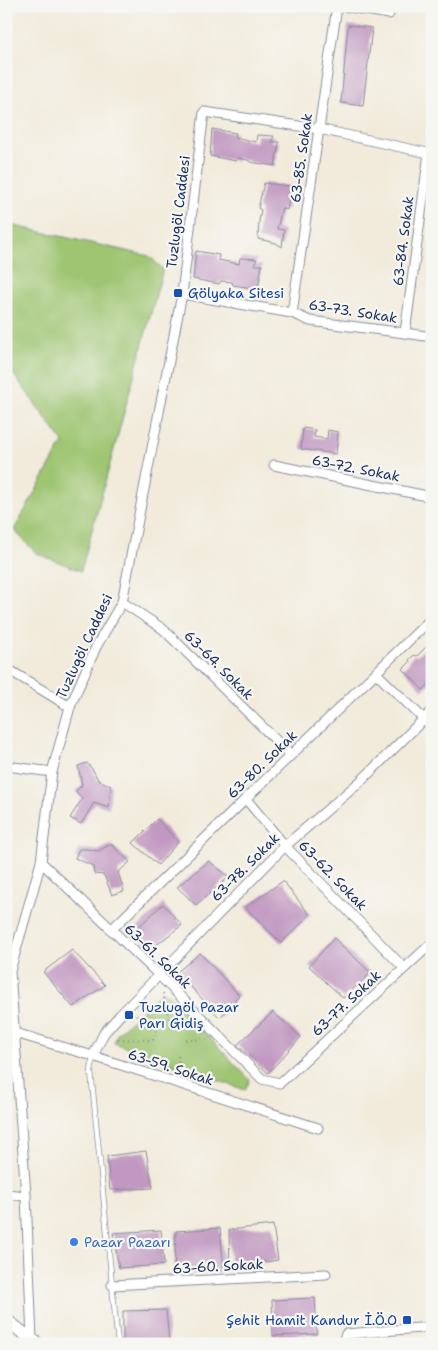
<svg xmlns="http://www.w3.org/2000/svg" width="438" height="1350" font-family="'Shantell Sans',sans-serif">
  <rect width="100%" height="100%" fill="#f6f6f2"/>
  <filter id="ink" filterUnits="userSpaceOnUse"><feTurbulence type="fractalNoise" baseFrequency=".02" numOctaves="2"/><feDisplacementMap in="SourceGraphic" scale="10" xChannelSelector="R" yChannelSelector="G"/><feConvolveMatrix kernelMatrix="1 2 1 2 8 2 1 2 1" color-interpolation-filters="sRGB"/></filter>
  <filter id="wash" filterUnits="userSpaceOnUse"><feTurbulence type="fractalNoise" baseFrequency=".0096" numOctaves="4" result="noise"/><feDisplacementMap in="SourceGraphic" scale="20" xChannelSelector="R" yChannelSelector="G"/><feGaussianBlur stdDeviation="1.12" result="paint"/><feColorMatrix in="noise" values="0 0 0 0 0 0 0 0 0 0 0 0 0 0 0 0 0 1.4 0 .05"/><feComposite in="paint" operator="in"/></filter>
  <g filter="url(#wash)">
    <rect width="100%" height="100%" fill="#f2ebdb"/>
    <g fill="#9ec571" stroke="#5c7a68">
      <polygon points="6,224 149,256 163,269 81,571 36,553 14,530 63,442 6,364"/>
      <polygon points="161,992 168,994 250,1080 245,1090 114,1043 117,1034"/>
    </g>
    <g id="blocks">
      <g fill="#c198c1">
        <polygon points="348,25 372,28 363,106 341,103"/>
        <polygon points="212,129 236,133 235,137 256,142 257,135 274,136 271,142 279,142 275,166 250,162 248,160 238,158 236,161 210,156"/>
        <polygon points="264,183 291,186 287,210 282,208 277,229 284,230 282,247 276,243 258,239 259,221 261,210 258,208"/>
        <polygon points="196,251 219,255 218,260 239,264 240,258 257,259 254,265 262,265 258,289 233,285 232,282 221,281 219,284 193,279"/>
        <polygon points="303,428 315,430 314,437 327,439 328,430 338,432 336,454 301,449"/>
        <polygon points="432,644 432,685 429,684 423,690 403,669 410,662 409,660 414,655 417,656 428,645 429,647"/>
        <polygon points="87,763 93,770 98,780 111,786 109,808 94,803 81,824 70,818 82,799 76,791 82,785 78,766"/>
        <polygon points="6,803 11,804 8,822 6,822"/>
        <polygon points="157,819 178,842 158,865 133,843"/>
        <polygon points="111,844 130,862 118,872 124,891 112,895 104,875 94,874 93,866 75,858 79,849 87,849 98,851"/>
        <polygon points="209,861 229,877 196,905 177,887"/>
        <polygon points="283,881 310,915 281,943 245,907"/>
        <polygon points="163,904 182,925 150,950 134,931"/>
        <polygon points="334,938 371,973 343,998 309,966"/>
        <polygon points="72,950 105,985 73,1007 43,972"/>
        <polygon points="200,953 239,995 220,1018 177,972"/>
        <polygon points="273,1012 301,1037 268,1073 237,1045"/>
        <polygon points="146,1151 153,1188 110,1190 107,1156"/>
        <polygon points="273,1225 278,1260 230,1268 229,1230"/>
        <polygon points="220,1228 224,1271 174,1271 176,1231"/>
        <polygon points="161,1230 164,1265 119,1268 113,1233"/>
        <polygon points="315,1298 317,1334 273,1336 272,1300"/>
        <polygon points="166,1310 169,1342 123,1342 123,1311"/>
      </g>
    </g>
  </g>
  <g filter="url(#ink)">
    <use href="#blocks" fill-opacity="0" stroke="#868d9c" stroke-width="1"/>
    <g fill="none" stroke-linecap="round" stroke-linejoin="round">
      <defs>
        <polyline id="lane" points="93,1056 91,1072 118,1344"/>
        <g id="street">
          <polyline points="344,6 389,14"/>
          <polyline points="182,294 292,313 310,321 405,333 432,337"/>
          <polyline points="292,313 337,6"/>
          <polyline points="405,333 429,153"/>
          <polyline points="274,465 432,497"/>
          <polyline points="122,602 163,629 291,755"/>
          <polyline points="6,668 70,707"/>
          <polyline points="376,673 432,727"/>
          <polyline points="6,766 52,772"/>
          <polyline points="246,799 285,846 404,968"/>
          <polyline points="41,862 159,975 262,1079 280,1083 432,943"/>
          <polyline points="111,930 432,618"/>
          <polyline points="15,1033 93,1056 318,1128"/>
          <polyline points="93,1056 104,1033 120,1015 285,846 361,781 432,711"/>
          <polyline points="6,1194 26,1196"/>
          <polyline points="112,1285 326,1274"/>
          <polyline points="32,1339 26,1196 10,971 41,862 52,772 70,707 96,647 122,602 182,294 204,112 319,129 432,154"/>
          <polyline points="342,1344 346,1334 432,1327"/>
        </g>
        <polyline id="secondary" points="6,1320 38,1344"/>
      </defs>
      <use href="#lane" stroke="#868d9c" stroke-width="6"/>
      <use href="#street" stroke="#868d9c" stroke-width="11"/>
      <use href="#secondary" stroke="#868d9c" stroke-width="14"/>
      <g stroke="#868d9c" stroke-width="2" stroke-dasharray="1 4" stroke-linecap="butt">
        <polyline points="163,993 171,1029"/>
        <polyline points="113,1039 153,1040 157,1032 135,1014"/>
        <polyline points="186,1040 208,1039"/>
        <polyline points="178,1056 180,1073"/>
      </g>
      <use href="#lane" stroke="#fff" stroke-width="4.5"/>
      <use href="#street" stroke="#fff" stroke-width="9"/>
      <use href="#secondary" stroke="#fff" stroke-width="12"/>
    </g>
  </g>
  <g fill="#1a4fb4" stroke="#f6f6f2" stroke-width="2">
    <rect x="173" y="288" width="10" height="10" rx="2.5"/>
    <rect x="124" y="1010" width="10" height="10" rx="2.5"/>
    <rect x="402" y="1315" width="10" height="10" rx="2.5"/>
  </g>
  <circle fill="#3f7fe0" stroke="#f6f6f2" stroke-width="2" cx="74" cy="1242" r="5"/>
  <g text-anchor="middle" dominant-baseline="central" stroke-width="4.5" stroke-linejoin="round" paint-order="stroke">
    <g font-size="14" fill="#1b2f5e" stroke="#f6f6f2">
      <text transform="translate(301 158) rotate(-82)">63-85. Sokak</text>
      <text transform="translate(178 212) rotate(-83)">Tuzlugöl Caddesi</text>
      <text transform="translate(403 241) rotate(-83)">63-84. Sokak</text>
      <text transform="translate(353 311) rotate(9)">63-73. Sokak</text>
      <text transform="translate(356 468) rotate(11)">63-72. Sokak</text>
      <text transform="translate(84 646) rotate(-65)">Tuzlugöl Caddesi</text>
      <text transform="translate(219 665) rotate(45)">63-64. Sokak</text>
      <text transform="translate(262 764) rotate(-44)">63-80. Sokak</text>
      <text transform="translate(245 867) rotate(-45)">63-78. Sokak</text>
      <text transform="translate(333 875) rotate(46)">63-62. Sokak</text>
      <text transform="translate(158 956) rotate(44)">63-61. Sokak</text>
      <text transform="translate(346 1003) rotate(-43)">63-77. Sokak</text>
      <text transform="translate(171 1067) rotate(18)">63-59. Sokak</text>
      <text transform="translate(218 1266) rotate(-3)">63-60. Sokak</text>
    </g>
    <g font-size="14" fill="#164399" stroke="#f6f6f2" text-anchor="start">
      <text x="188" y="293">Gölyaka Sitesi</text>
      <text x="139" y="1007">Tuzlugöl Pazar<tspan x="139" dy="16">Parı Gidiş</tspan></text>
      <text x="397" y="1320" text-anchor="end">Şehit Hamit Kandur İ.Ö.O</text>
    </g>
    <g font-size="14" fill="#366cbe" stroke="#f6f6f2" text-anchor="start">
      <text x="84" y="1242">Pazar Pazarı</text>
    </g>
  </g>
  <rect width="438" height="1350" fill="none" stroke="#f6f6f2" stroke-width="25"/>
</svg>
